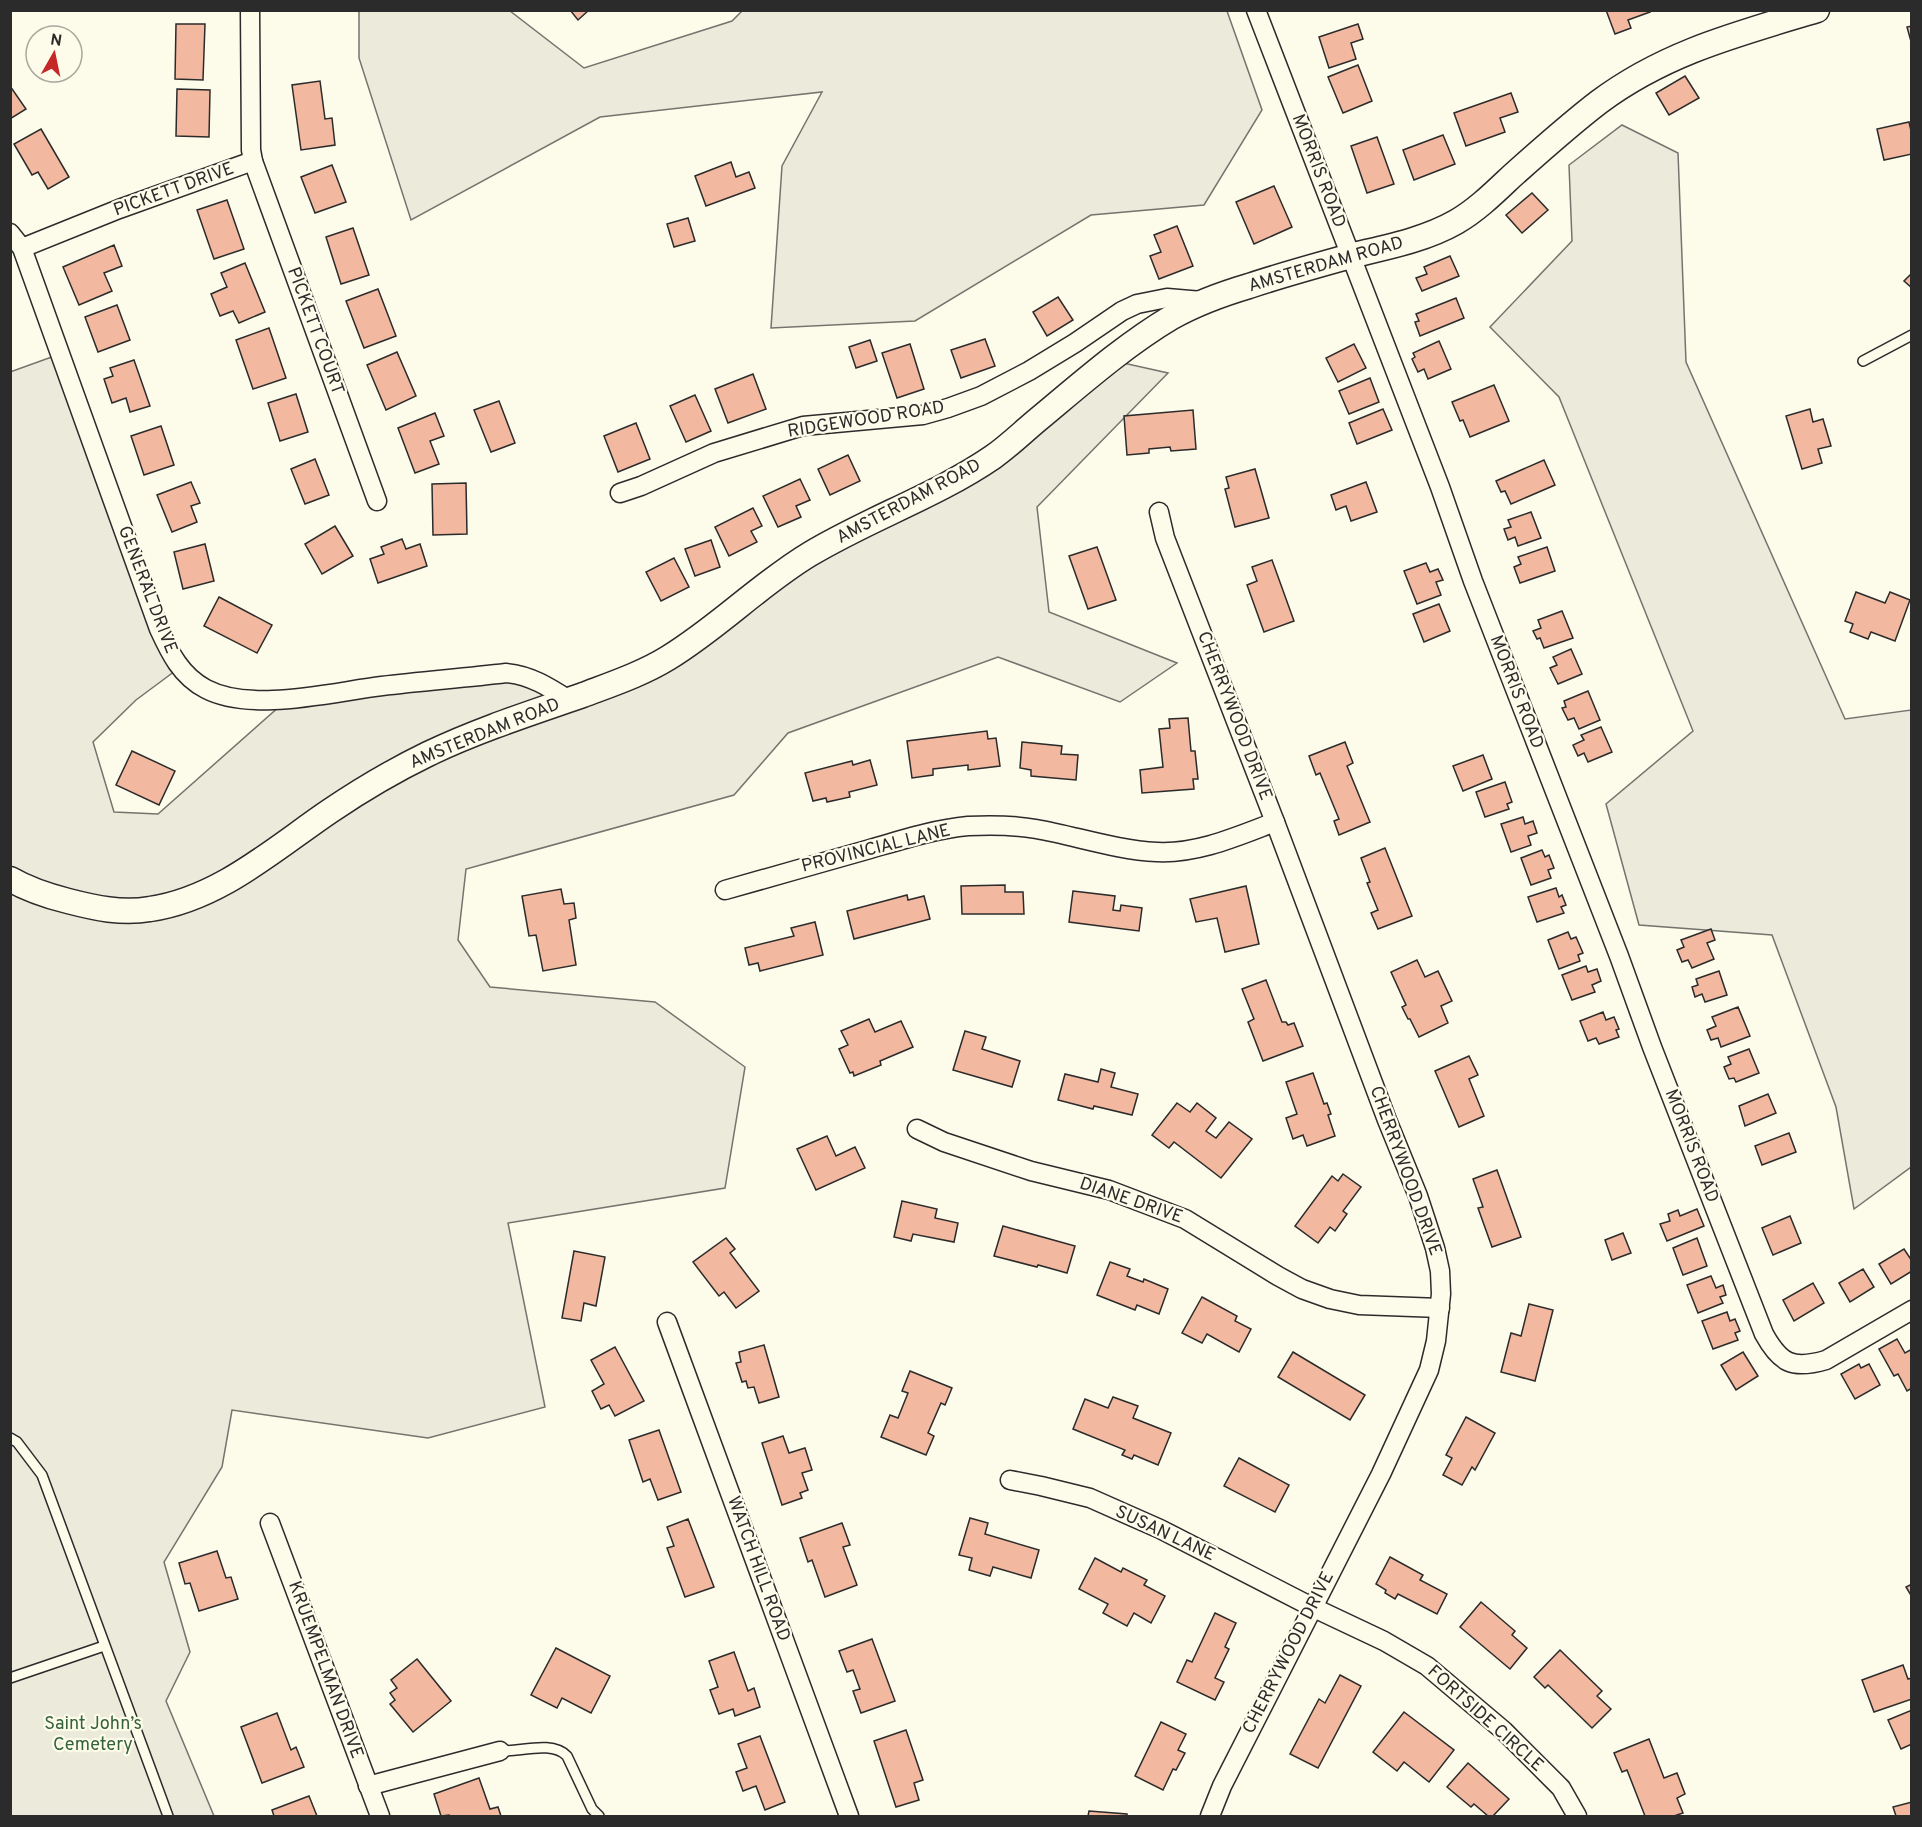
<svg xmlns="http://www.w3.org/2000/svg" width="1922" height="1827" font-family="Overpass,sans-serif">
  <rect width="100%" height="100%" fill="#fdfbea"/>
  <g fill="#ecebdb" stroke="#74746e" stroke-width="1.5">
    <polygon points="359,11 510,11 584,68 732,21 742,11 1227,11 1262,110 1204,205 1091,215 915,321 771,328 782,166 822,92 600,117 411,220 359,58"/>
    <polygon points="1622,125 1678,153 1686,362 1845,719 1911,710 1911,1167 1854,1209 1836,1107 1772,935 1639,925 1606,804 1693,731 1559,397 1490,327 1572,241 1569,165"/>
    <polygon points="60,354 179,668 136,700 93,742 114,812 158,814 289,698 506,673 569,700 735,610 944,487 1110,360 1168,373 1037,507 1049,612 1177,663 1120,702 998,657 788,733 734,795 466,869 458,940 490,987 655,1002 745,1067 725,1188 508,1223 545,1407 428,1438 232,1410 222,1467 164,1562 190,1652 166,1701 214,1816 11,1816 10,372"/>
  </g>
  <g fill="#f2b8a0" stroke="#2b2b2b" stroke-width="1.5">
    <polygon points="570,10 589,10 578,20"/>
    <polygon points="1606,10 1649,10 1650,12 1628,20 1631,28 1615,34"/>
    <polygon points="176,24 205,24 203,80 175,79"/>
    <polygon points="1358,24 1363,39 1351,43 1356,59 1329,68 1319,37"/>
    <polygon points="1912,26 1912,45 1907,27"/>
    <polygon points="1358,65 1372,101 1343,113 1328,77"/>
    <polygon points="1685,76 1699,98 1669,115 1656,93"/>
    <polygon points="320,81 325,119 332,118 335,145 301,150 292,85"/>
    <polygon points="10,86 26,109 10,119"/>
    <polygon points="177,89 210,90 209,137 176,136"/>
    <polygon points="1511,93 1518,112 1500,118 1505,132 1466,146 1454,113"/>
    <polygon points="1909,122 1912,135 1912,154 1884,160 1877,129"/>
    <polygon points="41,129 69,177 48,189 38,172 32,175 14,144"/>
    <polygon points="1443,135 1455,164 1414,180 1403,150"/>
    <polygon points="1377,137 1394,184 1367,193 1351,146"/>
    <polygon points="731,162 736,177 749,172 755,188 706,206 695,176"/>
    <polygon points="332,165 346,202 315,213 301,177"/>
    <polygon points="1274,186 1292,227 1254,244 1236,202"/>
    <polygon points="1532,193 1548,210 1522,233 1506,215"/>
    <polygon points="227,200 244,249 214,259 197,210"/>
    <polygon points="688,218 695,241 674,247 667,224"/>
    <polygon points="1177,226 1193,266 1159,279 1150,256 1161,252 1154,235"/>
    <polygon points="353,228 369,275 341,284 326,237"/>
    <polygon points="114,245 122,266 104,273 112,291 79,305 63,267"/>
    <polygon points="1450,256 1459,276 1422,291 1416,278 1427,274 1424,267"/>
    <polygon points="245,263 265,312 239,323 233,311 220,316 211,294 227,287 221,273"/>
    <polygon points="1912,273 1912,288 1904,281"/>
    <polygon points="378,289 396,336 364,348 346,301"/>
    <polygon points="1058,297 1073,320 1047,336 1033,312"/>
    <polygon points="1456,298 1464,318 1420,336 1415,322 1419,321 1416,314"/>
    <polygon points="117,305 130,340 98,352 85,317"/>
    <polygon points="269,328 286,378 253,389 236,340"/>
    <polygon points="985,339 995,366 961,378 951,350"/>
    <polygon points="870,340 877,361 856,368 849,347"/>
    <polygon points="1439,341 1451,369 1428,379 1424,369 1418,372 1412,359 1415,357 1413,353"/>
    <polygon points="910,344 924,389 897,398 882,353"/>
    <polygon points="1354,344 1366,368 1338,382 1326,358"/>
    <polygon points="397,352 416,396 386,410 367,365"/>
    <polygon points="134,360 150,406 130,412 126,398 112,403 104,379 113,376 110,368"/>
    <polygon points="753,374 766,409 728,423 715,389"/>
    <polygon points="1370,378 1379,402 1349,414 1339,391"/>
    <polygon points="1494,385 1509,421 1470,437 1463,420 1460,421 1452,402"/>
    <polygon points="296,394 308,432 280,441 268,403"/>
    <polygon points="695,395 711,431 686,442 670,406"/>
    <polygon points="499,401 515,443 491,452 474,410"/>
    <polygon points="1383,409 1392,430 1357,444 1349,423"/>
    <polygon points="1810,409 1813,422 1823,419 1831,446 1818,449 1822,463 1802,469 1786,416"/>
    <polygon points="1193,410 1196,449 1171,451 1170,447 1149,449 1149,453 1127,455 1124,416"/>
    <polygon points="435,413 444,436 430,441 439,464 415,473 398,428"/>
    <polygon points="636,423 650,459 618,472 604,436"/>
    <polygon points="161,426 174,465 144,475 131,436"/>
    <polygon points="848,455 860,481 830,495 818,469"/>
    <polygon points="315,459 329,495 305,504 291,469"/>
    <polygon points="1544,460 1555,485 1511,504 1505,491 1501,492 1496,481"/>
    <polygon points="1255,469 1269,518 1235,527 1225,489 1229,488 1226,477"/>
    <polygon points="800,479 810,500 796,506 801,517 778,527 763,496"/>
    <polygon points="191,482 200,503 191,506 197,522 172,532 157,495"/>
    <polygon points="1366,482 1377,512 1351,521 1346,506 1336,510 1331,495"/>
    <polygon points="466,483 467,534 433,535 432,484"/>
    <polygon points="753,508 762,526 751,531 757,542 729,556 715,527"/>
    <polygon points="1531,512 1541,538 1518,546 1515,537 1508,540 1504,529 1511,527 1508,520"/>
    <polygon points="335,526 353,556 322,574 305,544"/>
    <polygon points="402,539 406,549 420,544 427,566 378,583 370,559 384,554 381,547"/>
    <polygon points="711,540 720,567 695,576 685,549"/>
    <polygon points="205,544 214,581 183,589 174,552"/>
    <polygon points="1097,547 1116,600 1088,609 1069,556"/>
    <polygon points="1547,547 1555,571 1520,583 1514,567 1521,564 1518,557"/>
    <polygon points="674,558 689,587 661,601 646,572"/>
    <polygon points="1272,560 1294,621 1264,632 1247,585 1257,581 1252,567"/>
    <polygon points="1426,563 1430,572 1438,569 1443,580 1436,582 1441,595 1417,604 1404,571"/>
    <polygon points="1856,592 1885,603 1890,592 1910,600 1895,641 1871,632 1868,639 1850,632 1853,624 1845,621"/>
    <polygon points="219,597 272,625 257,653 204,626"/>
    <polygon points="1439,604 1450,631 1424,642 1413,614"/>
    <polygon points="1562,611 1573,638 1544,648 1540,638 1537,639 1533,631 1541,628 1538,620"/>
    <polygon points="1571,649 1582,674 1558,684 1550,668 1557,665 1553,657"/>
    <polygon points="1588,691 1600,720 1579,729 1574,718 1568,720 1562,708 1566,707 1564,701"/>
    <polygon points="1188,718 1191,751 1195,751 1198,779 1193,779 1194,789 1142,793 1140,770 1163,767 1159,729 1170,728 1169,719"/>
    <polygon points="1601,727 1612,752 1588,762 1584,753 1578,756 1573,745 1584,740 1581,735"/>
    <polygon points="987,731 988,739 996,738 1000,766 968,770 968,765 933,769 933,775 912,778 907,741"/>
    <polygon points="1022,742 1062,746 1061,754 1078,755 1076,780 1031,776 1031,770 1020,768"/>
    <polygon points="1345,742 1353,763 1347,766 1370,822 1339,835 1334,821 1339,819 1320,773 1316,775 1309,756"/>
    <polygon points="132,751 175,771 159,805 116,785"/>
    <polygon points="1483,755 1492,779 1463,791 1453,766"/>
    <polygon points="870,760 877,785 849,792 850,797 827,802 826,798 813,801 805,773 852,761 853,765"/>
    <polygon points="1505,782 1512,802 1507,804 1509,809 1485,817 1476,792"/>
    <polygon points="1523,817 1525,824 1533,821 1537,833 1528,836 1531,845 1511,852 1501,824"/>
    <polygon points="1385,848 1412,916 1378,929 1371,913 1378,910 1367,883 1370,882 1361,858"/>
    <polygon points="1542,850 1545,857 1549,855 1554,868 1548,870 1551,878 1531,885 1521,858"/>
    <polygon points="1005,885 1005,892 1023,892 1024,914 962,914 961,886"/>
    <polygon points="1246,886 1259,944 1225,952 1217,918 1196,922 1190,899"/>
    <polygon points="1556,888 1559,897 1562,895 1566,905 1561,907 1564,913 1537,922 1528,897"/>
    <polygon points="561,889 564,904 574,903 576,918 569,920 576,965 543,971 536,935 529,936 522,896"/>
    <polygon points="1073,891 1115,896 1113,910 1120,911 1121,905 1142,908 1139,931 1069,922"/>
    <polygon points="907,895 908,900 924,896 930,919 854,939 847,911"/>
    <polygon points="815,922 823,955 760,971 758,963 749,965 745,948 794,936 791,928"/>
    <polygon points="1711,929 1715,940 1707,943 1714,959 1692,968 1688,960 1682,962 1677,950 1684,947 1681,940"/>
    <polygon points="1568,932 1571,939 1576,937 1583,953 1578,955 1580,961 1559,969 1548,940"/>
    <polygon points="1417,960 1425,977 1438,971 1452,1001 1441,1006 1448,1023 1419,1037 1410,1019 1408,1019 1402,1007 1406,1005 1391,972"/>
    <polygon points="1586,966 1588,972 1597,969 1601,981 1592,985 1595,992 1572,1000 1562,975"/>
    <polygon points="1719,971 1727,995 1705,1002 1702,994 1695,997 1692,987 1698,985 1696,979"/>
    <polygon points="1266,980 1282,1022 1286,1022 1288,1025 1294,1023 1303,1046 1263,1061 1248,1022 1254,1019 1242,989"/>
    <polygon points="1738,1007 1750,1036 1721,1047 1718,1038 1711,1040 1707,1030 1716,1026 1712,1017"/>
    <polygon points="1603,1012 1606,1020 1614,1017 1619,1029 1616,1030 1619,1037 1599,1044 1596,1038 1588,1041 1580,1021"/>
    <polygon points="869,1019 875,1032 901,1021 913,1047 880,1061 881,1065 854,1076 853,1072 850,1073 839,1049 848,1045 841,1031"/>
    <polygon points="965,1031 986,1037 982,1049 1020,1061 1012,1087 953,1070"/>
    <polygon points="1749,1049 1759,1073 1736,1082 1734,1078 1729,1079 1724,1067 1731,1064 1728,1057"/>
    <polygon points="1469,1056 1478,1075 1469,1079 1484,1116 1459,1127 1435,1071"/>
    <polygon points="1101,1069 1115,1073 1111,1087 1138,1094 1132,1115 1094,1106 1093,1109 1058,1100 1065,1074 1098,1082"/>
    <polygon points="1313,1073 1324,1104 1327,1103 1331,1114 1328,1115 1335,1136 1307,1146 1303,1135 1293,1139 1286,1118 1297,1114 1286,1082"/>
    <polygon points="1768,1094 1776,1113 1745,1126 1739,1106"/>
    <polygon points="1177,1103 1190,1112 1197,1103 1216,1118 1206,1131 1216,1138 1229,1122 1252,1139 1221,1178 1174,1142 1169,1148 1152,1135"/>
    <polygon points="1789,1133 1796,1152 1762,1165 1755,1146"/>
    <polygon points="827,1136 836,1156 855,1147 865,1168 816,1190 797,1149"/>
    <polygon points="1497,1170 1521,1237 1492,1247 1478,1208 1483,1207 1473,1179"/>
    <polygon points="1343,1174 1361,1187 1343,1211 1347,1214 1335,1231 1330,1227 1318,1243 1295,1226 1332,1176 1338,1181"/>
    <polygon points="902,1201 937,1209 935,1218 958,1223 954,1242 913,1234 911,1241 894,1237"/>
    <polygon points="1697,1209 1704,1226 1667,1241 1660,1224 1670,1221 1668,1214 1678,1210 1680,1216"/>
    <polygon points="1790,1216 1801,1243 1773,1255 1762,1228"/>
    <polygon points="1003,1226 1075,1246 1067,1273 1038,1265 1037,1267 994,1256"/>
    <polygon points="1623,1233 1631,1253 1612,1260 1605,1240"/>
    <polygon points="726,1238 735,1249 730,1253 759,1291 736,1308 724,1292 719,1296 693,1262"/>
    <polygon points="1697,1238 1707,1266 1683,1275 1673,1248"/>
    <polygon points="1904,1249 1912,1261 1912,1271 1891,1284 1879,1264"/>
    <polygon points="574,1251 605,1257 596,1306 584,1303 581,1321 562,1318"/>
    <polygon points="1110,1262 1130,1269 1127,1276 1143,1282 1144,1279 1168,1289 1159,1314 1137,1305 1135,1310 1097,1295"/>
    <polygon points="1863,1269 1874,1287 1850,1302 1839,1283"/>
    <polygon points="1711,1276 1716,1288 1723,1285 1726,1295 1720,1297 1723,1303 1698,1313 1687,1285"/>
    <polygon points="1813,1283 1824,1303 1794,1321 1783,1300"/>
    <polygon points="1202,1297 1237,1316 1235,1321 1251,1329 1239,1352 1207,1334 1202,1343 1182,1333"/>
    <polygon points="1529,1304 1553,1310 1535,1381 1501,1372 1511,1333 1521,1336"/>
    <polygon points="1727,1312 1730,1321 1735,1319 1740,1331 1735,1333 1738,1340 1713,1349 1702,1321"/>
    <polygon points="1897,1339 1905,1353 1912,1349 1912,1388 1907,1391 1898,1374 1894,1376 1879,1349"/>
    <polygon points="764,1345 779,1397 759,1403 754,1387 748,1388 746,1381 742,1382 736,1363 741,1362 739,1352"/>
    <polygon points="615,1347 644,1401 615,1416 609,1405 601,1409 592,1391 604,1384 591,1360"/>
    <polygon points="1293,1352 1365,1395 1350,1420 1278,1377"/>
    <polygon points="1743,1352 1758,1376 1736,1390 1721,1365"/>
    <polygon points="1859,1364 1861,1368 1869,1364 1880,1385 1855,1399 1841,1374"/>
    <polygon points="910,1371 952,1388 945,1405 941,1403 928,1433 934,1436 926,1455 881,1437 890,1415 898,1418 908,1393 902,1391"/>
    <polygon points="1113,1397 1138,1406 1133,1418 1171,1433 1158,1465 1134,1455 1132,1459 1122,1455 1125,1450 1073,1429 1085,1399 1108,1408"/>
    <polygon points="1466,1417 1495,1433 1475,1470 1472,1467 1462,1485 1443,1475 1452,1458 1446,1455"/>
    <polygon points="659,1430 681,1492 658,1500 650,1479 643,1482 629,1440"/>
    <polygon points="783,1436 789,1453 805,1448 812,1470 802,1473 808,1490 800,1493 802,1498 782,1505 762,1443"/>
    <polygon points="1239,1458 1289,1485 1275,1512 1224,1486"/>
    <polygon points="970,1518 988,1523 985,1534 1039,1550 1031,1578 993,1567 990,1576 969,1570 972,1558 959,1555"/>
    <polygon points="688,1519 714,1587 685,1597 667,1548 674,1546 667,1527"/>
    <polygon points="842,1523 850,1545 843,1547 857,1585 825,1597 812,1560 808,1562 800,1538"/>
    <polygon points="217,1551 226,1578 231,1577 238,1599 199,1611 190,1583 185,1584 179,1563"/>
    <polygon points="1390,1557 1423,1575 1420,1580 1447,1594 1437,1614 1398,1594 1395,1599 1385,1593 1386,1590 1376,1584"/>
    <polygon points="1095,1558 1121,1572 1123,1568 1147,1580 1144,1585 1165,1596 1151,1623 1134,1613 1127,1626 1103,1613 1108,1604 1079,1589"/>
    <polygon points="1912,1584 1912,1597 1906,1587"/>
    <polygon points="1481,1602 1515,1631 1512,1635 1527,1648 1510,1669 1460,1627"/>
    <polygon points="1215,1613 1236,1623 1225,1647 1229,1649 1215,1678 1224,1682 1215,1700 1177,1682 1187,1660 1192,1662"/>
    <polygon points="872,1639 895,1701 861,1713 853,1691 860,1689 853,1670 847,1672 839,1651"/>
    <polygon points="556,1648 610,1676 591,1713 562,1698 557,1708 531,1695"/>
    <polygon points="1560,1650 1602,1691 1597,1696 1611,1709 1592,1728 1548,1685 1545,1688 1534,1677"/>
    <polygon points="734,1652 748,1691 754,1688 760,1707 735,1716 733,1709 719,1714 710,1690 718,1687 709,1661"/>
    <polygon points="417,1659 451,1701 413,1732 390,1704 395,1700 390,1693 397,1688 391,1680"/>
    <polygon points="1903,1665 1908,1679 1912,1678 1912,1699 1874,1712 1862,1680"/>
    <polygon points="1340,1675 1361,1686 1318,1768 1290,1754 1319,1699 1325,1703"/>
    <polygon points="1912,1710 1912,1744 1901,1749 1888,1720"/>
    <polygon points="1404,1712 1454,1750 1429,1782 1404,1762 1397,1771 1373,1752"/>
    <polygon points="277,1713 291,1750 296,1747 304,1767 262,1783 241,1727"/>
    <polygon points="1161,1722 1186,1734 1178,1750 1185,1753 1176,1770 1173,1769 1163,1790 1135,1776"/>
    <polygon points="906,1730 923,1780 914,1783 919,1800 896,1807 874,1741"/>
    <polygon points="760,1736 785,1802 765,1810 756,1786 743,1791 736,1772 747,1768 738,1744"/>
    <polygon points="1649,1739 1664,1778 1677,1773 1685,1794 1677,1798 1683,1813 1674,1816 1645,1816 1627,1770 1622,1772 1614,1753"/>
    <polygon points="1468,1763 1509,1799 1493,1816 1488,1816 1474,1804 1471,1807 1447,1787"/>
    <polygon points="479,1778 490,1809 498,1807 501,1816 449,1816 449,1815 441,1816 434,1794"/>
    <polygon points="309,1796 317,1816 274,1816 272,1810"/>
    <polygon points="1912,1802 1912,1816 1896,1816 1893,1807"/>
    <polygon points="1089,1811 1127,1814 1127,1816 1088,1816"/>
  </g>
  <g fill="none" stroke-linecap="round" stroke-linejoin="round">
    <defs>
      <g id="lane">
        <polyline points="1863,361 1912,335"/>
        <polyline points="10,1438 17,1442 42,1475 168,1816"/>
        <polyline points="10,1678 104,1646"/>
        <path d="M 500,1751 C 520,1752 552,1740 567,1756 L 592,1809 L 599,1816"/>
      </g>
      <g id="street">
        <polyline points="250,10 251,150 253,161 377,501"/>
        <path d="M 1256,10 L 1440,487 L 1473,581 L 1619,956 L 1652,1047 L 1764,1334 C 1780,1363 1792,1370 1826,1360 L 1912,1310"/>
        <path d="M 10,233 L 22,248 L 159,629 C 170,653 181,676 206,689 C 252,713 332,692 382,686 C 423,681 465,678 506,673 C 530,675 549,687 569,700"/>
        <polyline points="22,248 119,209 253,161"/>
        <polyline points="620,493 641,486 714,453 803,426 923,415 948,408 981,396 1029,371 1075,343 1122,311 1137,304 1167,298 1202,301"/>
        <polyline points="1159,512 1165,538 1275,822 1387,1120 1418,1196 1435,1248 1440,1271 1441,1294 1436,1341 1429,1370 1381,1474 1222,1786 1210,1816"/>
        <path d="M 725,890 C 773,876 822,863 870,849 C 901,840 935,829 968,826 C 990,825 1014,825 1036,829 C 1076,836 1116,850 1157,852 C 1198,854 1238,836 1275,822"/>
        <polyline points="917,1129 944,1142 1031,1171 1109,1190 1185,1219 1278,1276 1302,1289 1330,1299 1359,1305 1440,1308"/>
        <polyline points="667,1322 849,1816"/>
        <polyline points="1010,1480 1041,1486 1090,1498 1160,1529 1312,1607 1384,1641 1427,1666 1504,1731 1561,1788 1577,1816"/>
        <polyline points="270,1523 380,1816"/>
        <polyline points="368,1786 500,1751"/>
      </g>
      <path id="secondary" d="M 10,879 C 29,890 48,896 68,901 C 95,908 122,914 150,909 C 219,899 274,849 330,811 C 361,790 395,770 428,754 C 478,730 531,713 583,695 C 612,684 642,674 668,658 C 719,627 760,584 810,554 C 870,518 936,496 993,457 C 1010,445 1025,430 1041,417 C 1083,382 1125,345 1172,317 C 1197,303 1222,294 1249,286 C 1285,274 1322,264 1358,254 C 1392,246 1426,239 1456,222 C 1477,210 1495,192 1512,176 C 1540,151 1569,125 1599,102 C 1666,52 1738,34 1817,10"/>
    </defs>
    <use href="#lane" stroke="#2b2b2b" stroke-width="12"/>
    <use href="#street" stroke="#2b2b2b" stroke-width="21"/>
    <use href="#secondary" stroke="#2b2b2b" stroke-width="27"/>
    <use href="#lane" stroke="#fdfbea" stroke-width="9"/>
    <use href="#street" stroke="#fdfbea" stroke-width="18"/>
    <use href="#secondary" stroke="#fdfbea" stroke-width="24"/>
  </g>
  <g text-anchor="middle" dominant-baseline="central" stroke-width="4.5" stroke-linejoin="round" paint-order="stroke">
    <g font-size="18" fill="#2b2b2b" stroke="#fdfbea">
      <text transform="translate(1318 171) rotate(69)">MORRIS ROAD</text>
      <text transform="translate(174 190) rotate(-20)">PICKETT DRIVE</text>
      <text transform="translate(1326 265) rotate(-16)">AMSTERDAM ROAD</text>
      <text transform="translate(315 331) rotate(70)">PICKETT COURT</text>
      <text transform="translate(866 420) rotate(-9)">RIDGEWOOD ROAD</text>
      <text transform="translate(909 502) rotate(-28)">AMSTERDAM ROAD</text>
      <text transform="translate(147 590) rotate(69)">GENERAL DRIVE</text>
      <text transform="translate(1516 692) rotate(69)">MORRIS ROAD</text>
      <text transform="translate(1234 716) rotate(69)">CHERRYWOOD DRIVE</text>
      <text transform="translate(485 734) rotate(-22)">AMSTERDAM ROAD</text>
      <text transform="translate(876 849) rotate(-14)">PROVINCIAL LANE</text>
      <text transform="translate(1691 1146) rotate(69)">MORRIS ROAD</text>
      <text transform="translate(1405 1171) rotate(70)">CHERRYWOOD DRIVE</text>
      <text transform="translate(1131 1201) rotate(19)">DIANE DRIVE</text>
      <text transform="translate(1165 1534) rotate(25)">SUSAN LANE</text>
      <text transform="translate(758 1569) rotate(70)">WATCH HILL ROAD</text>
      <text transform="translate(1289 1653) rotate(-63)">CHERRYWOOD DRIVE</text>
      <text transform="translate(325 1670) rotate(70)">KRUEMPELMAN DRIVE</text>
      <text transform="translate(1485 1719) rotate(42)">FORTSIDE CIRCLE</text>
    </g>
    <g font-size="18" fill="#34623c" stroke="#fdfbea">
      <text x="93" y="1724">Saint John’s<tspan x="93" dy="21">Cemetery</tspan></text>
    </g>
  </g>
  <rect width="1922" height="1827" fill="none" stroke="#2b2b2b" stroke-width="24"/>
  <g transform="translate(54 54) rotate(9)"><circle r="28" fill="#fdfbea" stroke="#a9a89e" stroke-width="1.5"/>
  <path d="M0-4.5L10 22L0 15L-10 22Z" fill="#c62828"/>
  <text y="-9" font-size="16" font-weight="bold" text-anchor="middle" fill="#2b2b2b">N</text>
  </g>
</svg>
